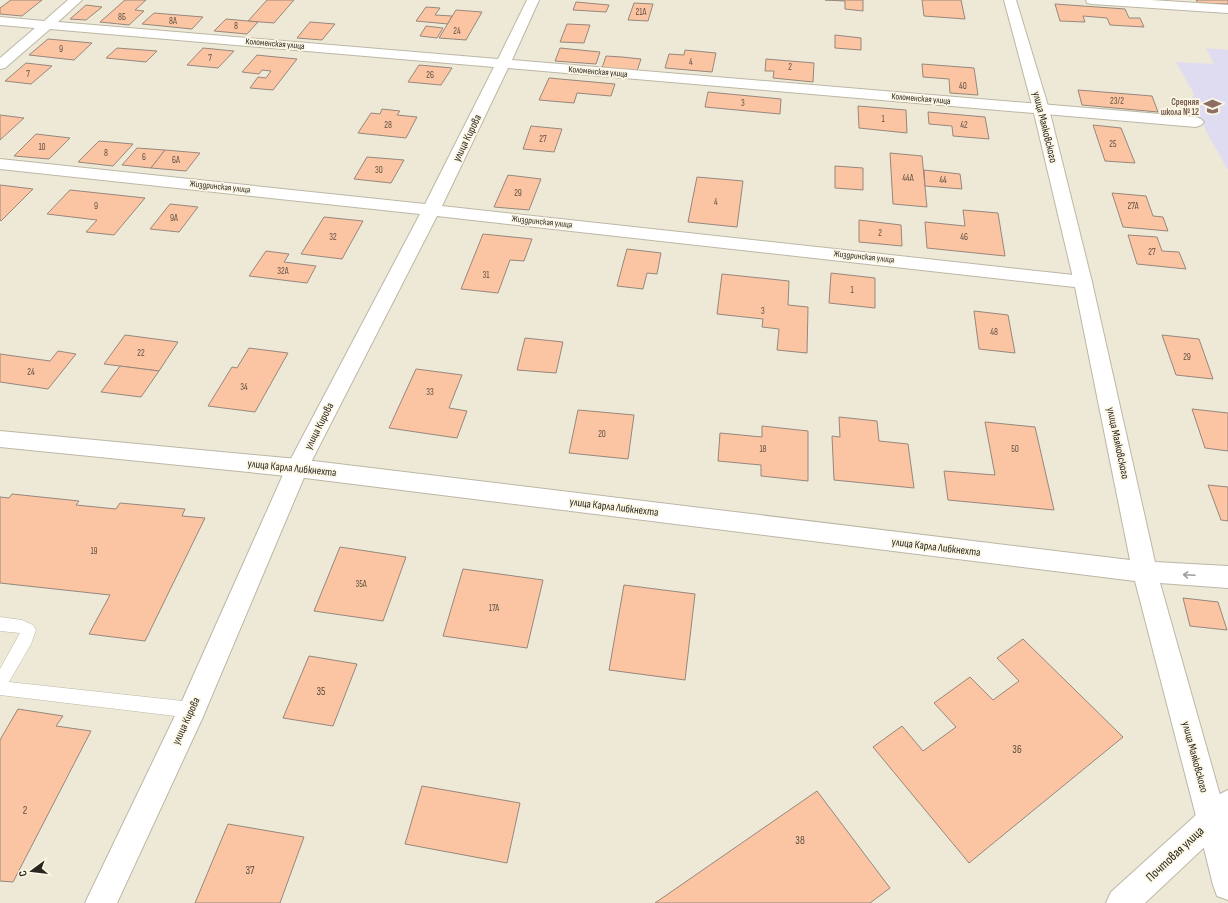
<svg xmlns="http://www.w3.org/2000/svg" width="1228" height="903" font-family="'Sofia Sans Condensed',sans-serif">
  <rect width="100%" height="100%" fill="#eee9d6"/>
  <polygon fill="#dfdcf2" points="1206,48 1228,50 1228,170 1206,131 1192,99 1194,94 1176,62 1214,64"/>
  <g fill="#fbc5a3" stroke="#97877c">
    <polygon points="11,0 42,0 22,16 0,14 0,8"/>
    <polygon points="125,0 146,0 135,10 144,11 129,25 100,22"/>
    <polygon points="267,0 294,0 274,23 248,21"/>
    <polygon points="825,0 863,0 863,11 845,9 845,1"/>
    <polygon points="922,0 961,0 965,19 924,16"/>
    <polygon points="1196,0 1228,0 1228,4 1198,3"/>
    <polygon points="576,2 609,5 606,12 573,10"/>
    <polygon points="634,3 653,4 648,21 628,20"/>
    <polygon points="1055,4 1125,9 1129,18 1140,18 1144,27 1110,25 1107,18 1083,16 1085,22 1060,21"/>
    <polygon points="86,5 102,7 86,20 70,19"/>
    <polygon points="426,7 440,8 435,15 452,16 448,24 416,21"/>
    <polygon points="456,10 482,12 466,40 439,38"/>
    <polygon points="154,13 203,17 192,29 142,24"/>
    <polygon points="226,19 248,21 258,22 247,34 214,31"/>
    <polygon points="310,22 335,24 322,40 297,38"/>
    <polygon points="567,24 590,25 584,43 560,42"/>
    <polygon points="426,26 443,28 437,38 420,36"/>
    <polygon points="835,35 861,38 861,50 835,48"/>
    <polygon points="48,39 92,43 74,60 29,55"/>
    <polygon points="117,48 157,51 146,62 106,58"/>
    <polygon points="203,48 234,51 218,68 187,65"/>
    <polygon points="560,48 600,52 596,64 555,61"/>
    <polygon points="685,50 716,53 712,72 665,68 669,54 684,55"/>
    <polygon points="257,55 266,56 297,59 273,90 250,88 258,77 266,78 271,71 262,70 259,74 242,72"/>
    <polygon points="606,56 622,57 641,59 637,71 602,68"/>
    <polygon points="766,59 814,63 813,82 773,78 774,71 765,71"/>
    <polygon points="26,63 52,66 31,84 5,81"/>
    <polygon points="922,64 974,68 978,95 950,93 949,79 923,77"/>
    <polygon points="419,65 452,68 441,85 408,82"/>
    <polygon points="549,78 615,84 611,96 577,93 574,103 539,100"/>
    <polygon points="1078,90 1152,96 1158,112 1082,105"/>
    <polygon points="708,92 781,99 780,114 705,107"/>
    <polygon points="858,106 906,110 907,133 859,128"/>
    <polygon points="382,109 400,111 397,115 417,117 406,138 358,133 371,113 380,114"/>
    <polygon points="928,112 985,117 989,139 953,136 952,126 929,124"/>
    <polygon points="0,115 24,118 0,140"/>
    <polygon points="1093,125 1121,128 1135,163 1105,161"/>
    <polygon points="531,126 562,129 554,152 523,149"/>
    <polygon points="36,134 70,138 49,159 14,156"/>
    <polygon points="99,141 133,144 113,166 78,162"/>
    <polygon points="137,148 165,150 151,168 122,165"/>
    <polygon points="165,150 200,153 186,171 151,168"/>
    <polygon points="890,153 922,156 927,207 893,204"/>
    <polygon points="367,157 404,160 391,183 354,179"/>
    <polygon points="835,166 863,168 863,190 835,188"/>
    <polygon points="924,170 960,174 962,189 925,186"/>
    <polygon points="508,175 541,179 529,210 494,207"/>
    <polygon points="697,177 743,181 737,227 688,222"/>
    <polygon points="0,185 33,189 1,221 0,220"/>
    <polygon points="70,190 145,198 114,235 86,232 97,220 47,214"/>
    <polygon points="1112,193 1146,196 1153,216 1163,217 1168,231 1123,227"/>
    <polygon points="170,204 198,207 179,232 150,229"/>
    <polygon points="963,210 998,213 1005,256 927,248 925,222 965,226"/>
    <polygon points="324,217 363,221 342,259 301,254"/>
    <polygon points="859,220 901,225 902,246 859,242"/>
    <polygon points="483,234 532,239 524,261 510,260 498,293 461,289"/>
    <polygon points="1128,235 1157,237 1162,251 1179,252 1186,269 1137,264"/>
    <polygon points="627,249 661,253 657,274 647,273 643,289 617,286"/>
    <polygon points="266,251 289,254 284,262 316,266 307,283 249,276"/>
    <polygon points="831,273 875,278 875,308 829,303"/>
    <polygon points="722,274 789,281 788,305 808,307 807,353 777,350 779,329 762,327 763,319 717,314"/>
    <polygon points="974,311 1008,315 1015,353 979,349"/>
    <polygon points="125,335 178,342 159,371 104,364"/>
    <polygon points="1162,335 1199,339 1213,379 1176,375"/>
    <polygon points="525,338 563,342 556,373 517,370"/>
    <polygon points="249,348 288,353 255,412 208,406 232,367 237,368"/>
    <polygon points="58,351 76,354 48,389 0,382 0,354 50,361"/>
    <polygon points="120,366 159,371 141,397 101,392"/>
    <polygon points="416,369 462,375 449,408 467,411 457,438 389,428"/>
    <polygon points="1192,409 1228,413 1228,451 1205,448"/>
    <polygon points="578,410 634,415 628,459 569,453"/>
    <polygon points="839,417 877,421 879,441 908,444 914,488 834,480 832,436 840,437"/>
    <polygon points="985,422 1035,427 1054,510 948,500 944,471 995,475"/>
    <polygon points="762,426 808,431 808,481 761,476 761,465 718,461 720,433 762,437"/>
    <polygon points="1208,485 1228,487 1228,521 1221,520"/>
    <polygon points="12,494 79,501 76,505 116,509 120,503 185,509 182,516 205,518 145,641 89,634 110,595 0,583 0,497 9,498"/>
    <polygon points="340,547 406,557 383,621 314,611"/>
    <polygon points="463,569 543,580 527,648 443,636"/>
    <polygon points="624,585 695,594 685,680 609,670"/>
    <polygon points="1183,598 1218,602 1227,630 1190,626"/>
    <polygon points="1023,639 1123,737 969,863 873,747 902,726 923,751 956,727 934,703 970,677 993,700 1019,681 997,658"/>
    <polygon points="309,656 357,664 333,726 283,718"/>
    <polygon points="18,709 63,716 56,726 91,731 13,882 0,881 0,740"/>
    <polygon points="422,786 520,803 507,863 405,844"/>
    <polygon points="817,791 890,888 870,903 655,903"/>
    <polygon points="228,824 304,837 280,903 195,903"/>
  </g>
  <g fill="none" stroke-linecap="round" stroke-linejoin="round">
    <defs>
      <polygon id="service" points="0,617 22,620 33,625 36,630 31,644 9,682 192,702 198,705 200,710 198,715 192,718 0,695 0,669 20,633 0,631"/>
      <g id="minor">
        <polygon points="68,0 82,0 58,22 498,59 527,0 539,0 512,60 1196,117 1201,119 1204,122 1201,125 1196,127 508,68 442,206 1083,276 1090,278 1092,282 1090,286 1083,288 437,216 308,468 202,719 117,903 85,903 182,701 286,468 420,214 0,169 0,159 425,204 494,67 50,29 5,68 0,69 0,58 35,28 0,25 0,17 44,21"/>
        <polygon points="1086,0 1151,0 1228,5 1228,13 1092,4 1087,3"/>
        <polygon points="1212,805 1222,810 1228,825 1228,900 1217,896 1213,885 1197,820 1202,810"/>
      </g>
      <polygon id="tertiary" points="1004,0 1016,0 1049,109 1092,282 1155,562 1228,566 1228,588 1160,583 1227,820 1222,830 1212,835 1202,830 1197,820 1135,581 297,477 0,447 0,431 297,459 1130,560 1074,282 1033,109"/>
      <polygon id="secondary" points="1228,790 1228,825 1145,903 1106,903 1111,892 1218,795"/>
    </defs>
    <use href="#service" stroke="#bcb7a5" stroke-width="1"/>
    <use href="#minor" stroke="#bcb7a5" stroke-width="2"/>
    <use href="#tertiary" stroke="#bcb7a5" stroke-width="2"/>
    <use href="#secondary" stroke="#bcb7a5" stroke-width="2"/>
    <use href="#service" fill="#fff" fill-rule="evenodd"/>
    <use href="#minor" fill="#fff" fill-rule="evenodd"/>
    <use href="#tertiary" fill="#fff" fill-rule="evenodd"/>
    <use href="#secondary" fill="#fff" fill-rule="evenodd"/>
  </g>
  <defs><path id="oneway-shaft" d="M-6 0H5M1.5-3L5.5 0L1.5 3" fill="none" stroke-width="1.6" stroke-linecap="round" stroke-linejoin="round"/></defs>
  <use stroke="#9e9d9a" href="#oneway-shaft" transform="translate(1189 575) rotate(-177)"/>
  <defs>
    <symbol id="school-bare" viewBox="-9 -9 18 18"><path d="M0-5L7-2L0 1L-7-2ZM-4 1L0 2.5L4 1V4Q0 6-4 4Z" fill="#8d6e63" stroke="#fcf6e4" stroke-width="2.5" paint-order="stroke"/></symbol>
  </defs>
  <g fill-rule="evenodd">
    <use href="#school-bare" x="1200" y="94" width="25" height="25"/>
  </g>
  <g text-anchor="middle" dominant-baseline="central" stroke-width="3.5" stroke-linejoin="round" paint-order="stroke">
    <g font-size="9" fill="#5d4e40">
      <text x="641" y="12">21А</text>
      <text x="122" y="17">8Б</text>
      <text x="173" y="21">8А</text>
      <text x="236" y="26">8</text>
      <text x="457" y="31">24</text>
      <text x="61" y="49">9</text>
      <text x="210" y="58">7</text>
      <text x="691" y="62">4</text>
      <text x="790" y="67">2</text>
      <text x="28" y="74">7</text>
      <text x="430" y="75">26</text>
      <text x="963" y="86">40</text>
      <text x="1117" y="101">23/2</text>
      <text x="743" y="103">3</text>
      <text x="883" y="119">1</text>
      <text x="388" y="125">28</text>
      <text x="964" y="125">42</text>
      <text x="543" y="139">27</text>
      <text x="1113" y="144">25</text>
      <text x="42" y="147">10</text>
      <text x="106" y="153">8</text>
      <text x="144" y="157">6</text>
      <text x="176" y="160">6А</text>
      <text x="379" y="170">30</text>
      <text x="908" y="178">44А</text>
      <text x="943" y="180">44</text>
      <text x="518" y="193">29</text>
      <text x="716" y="202">4</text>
      <text x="96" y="206">9</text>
      <text x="1133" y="206">27А</text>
      <text x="174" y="218">9А</text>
      <text x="880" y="233">2</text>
      <text x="333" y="237">32</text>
      <text x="964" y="237">46</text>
      <text x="1152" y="252">27</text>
      <text x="283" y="271">32А</text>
      <text x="486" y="275">31</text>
      <text x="852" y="290">1</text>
      <text x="763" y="311">3</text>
      <text x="994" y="332">48</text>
      <text x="141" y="353">22</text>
      <text x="1187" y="357">29</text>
      <text x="31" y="372">24</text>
      <text x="244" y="387">34</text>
      <text x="430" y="392">33</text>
      <text x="602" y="434">20</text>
      <text x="763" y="449">18</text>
      <text x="1015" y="449">50</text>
      <text x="94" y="551">19</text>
      <text x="361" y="584">35А</text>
      <text x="494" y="608">17А</text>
    </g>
    <g font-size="9" fill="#28261f" stroke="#fcf6e4">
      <text transform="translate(275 44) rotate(5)">Коломенская улица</text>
      <text transform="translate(598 72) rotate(5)">Коломенская улица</text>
      <text transform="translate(921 99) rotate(5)">Коломенская улица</text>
      <text transform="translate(220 187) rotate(6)">Жиздринская улица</text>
      <text transform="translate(542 222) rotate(6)">Жиздринская улица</text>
      <text transform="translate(864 257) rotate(6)">Жиздринская улица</text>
    </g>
    <g font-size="9" font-weight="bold" fill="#785e54" stroke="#fcf6e4" text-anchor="end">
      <text x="1199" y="102">Средняя<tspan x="1199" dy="10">школа № 12</tspan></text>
    </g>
    <g font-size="11" fill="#28261f" stroke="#fcf6e4">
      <text transform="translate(1045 127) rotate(76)">улица Маяковского</text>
      <text transform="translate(467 138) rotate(-64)">улица Кирова</text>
      <text transform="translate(319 426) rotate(-63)">улица Кирова</text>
      <text transform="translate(1118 443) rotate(78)">улица Маяковского</text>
      <text transform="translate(292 468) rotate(6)">улица Карла Либкнехта</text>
      <text transform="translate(614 507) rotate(7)">улица Карла Либкнехта</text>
      <text transform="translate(936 547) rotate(7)">улица Карла Либкнехта</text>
      <text transform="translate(186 721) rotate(-65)">улица Кирова</text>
      <text transform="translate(1195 757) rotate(75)">улица Маяковского</text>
    </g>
    <g font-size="11" fill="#5d4e40">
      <text x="321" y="691">35</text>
      <text x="1017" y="749">36</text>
      <text x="25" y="810">2</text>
      <text x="800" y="840">38</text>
      <text x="250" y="870">37</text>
    </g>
    <g font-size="13" fill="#28261f" stroke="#fcf6e4">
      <text transform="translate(1175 854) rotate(-43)">Почтовая улица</text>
    </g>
  </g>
  <g transform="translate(32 871) rotate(255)" stroke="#fcf6e4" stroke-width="3" paint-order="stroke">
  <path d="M0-3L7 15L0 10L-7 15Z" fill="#28261f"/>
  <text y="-6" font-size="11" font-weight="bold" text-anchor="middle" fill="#28261f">С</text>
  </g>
</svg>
